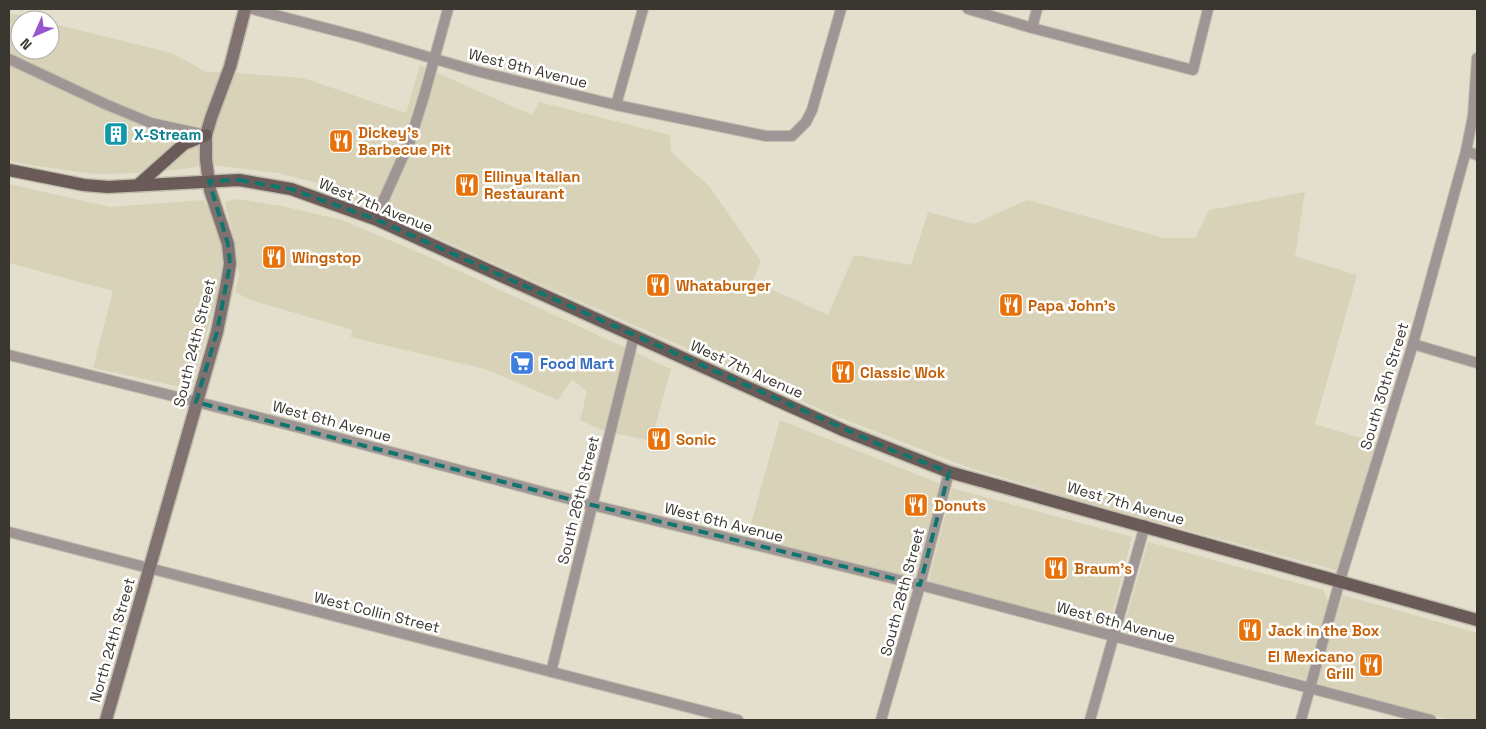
<svg xmlns="http://www.w3.org/2000/svg" width="1486" height="729" font-family="'Space Grotesk',sans-serif">
  <rect width="100%" height="100%" fill="#e3dfcc"/>
  <g fill="#d8d2b8">
    <polygon points="9,13 37,20 20,20 20,50 50,50 50,23 172,53 206,72 224,72 204,118 200,131 198,167 149,173 94,174 23,164 9,160"/>
    <polygon points="420,65 532,115 539,102 670,135 671,152 709,186 761,261 753,281 828,315 854,255 911,265 928,212 974,224 1027,200 1164,238 1195,238 1209,210 1305,192 1295,256 1357,275 1315,424 1380,444 1339,571 1072,499 1028,485 970,468 833,415 677,344 502,267 317,183 278,173 213,165 212,134 236,73 303,78 406,113"/>
    <polygon points="9,184 110,207 203,200 211,211 223,248 220,286 191,389 93,368 113,291 9,263"/>
    <polygon points="237,199 282,206 342,220 429,257 671,369 651,441 604,431 580,420 587,392 572,379 558,400 485,369 350,337 353,330 251,300 235,292 239,276 236,248 225,202"/>
    <polygon points="780,420 941,484 916,572 911,579 747,538"/>
    <polygon points="952,488 1132,537 1108,631 928,583"/>
    <polygon points="1148,542 1323,590 1329,603 1306,680 1122,633"/>
    <polygon points="1343,595 1477,633 1477,720 1451,720 1316,683"/>
  </g>
  <g fill="none" stroke-linecap="round" stroke-linejoin="round">
    <defs>
      <g id="street">
        <polyline points="252,9 360,37 476,71 616,105 766,136 792,136 806,122 812,110 841,9"/>
        <polyline points="968,9 1032,28 1193,70 1208,9"/>
        <polyline points="1032,28 1037,9"/>
        <polyline points="9,59 105,104 151,123 206,135"/>
        <polyline points="616,105 643,9"/>
        <polyline points="1466,151 1477,155"/>
        <polyline points="375,219 410,141 424,96 448,9"/>
        <polyline points="1413,344 1477,363"/>
        <polyline points="9,355 289,425 592,505 920,585 1431,720"/>
        <polyline points="9,532 738,720"/>
        <polyline points="551,672 634,336"/>
        <polyline points="881,720 920,585 949,472"/>
        <polyline points="1090,720 1145,525"/>
        <polyline points="1301,720 1340,580 1413,344 1466,151 1473,116 1477,58"/>
      </g>
      <polyline id="secondary" points="106,720 217,332 227,282 230,264 228,244 210,190 206,160 206,135 211,118 230,67 245,9"/>
      <g id="primary">
        <polyline points="9,170 84,185 108,187 239,180 291,189 375,219 845,431 949,472 1477,620"/>
        <polyline points="138,185 184,144 206,135"/>
      </g>
    </defs>
    <use href="#street" stroke="#c1bdad" stroke-width="12"/>
    <use href="#secondary" stroke="#c1bdad" stroke-width="15"/>
    <use href="#primary" stroke="#c1bdad" stroke-width="15"/>
    <use href="#street" stroke="#9f9594" stroke-width="10"/>
    <use href="#secondary" stroke="#807271" stroke-width="12"/>
    <use href="#primary" stroke="#6a5a58" stroke-width="12"/>
  </g>
  <path fill="none" stroke="#0f766e" stroke-width="4" stroke-dasharray="10 6" stroke-linejoin="round" d="M 239,180 L 291,189 L 375,219 L 894,451 L 949,472 L 920,585 L 592,505 L 196,402 L 217,332 L 230,264 L 228,244 L 209,181 Z"/>
  <defs>
    <symbol id="building-square" viewBox="-11 -11 22 22"><rect x="-9" y="-9" width="18" height="18" rx="4" fill="#0f9aa8" stroke="#fff"/><path d="M-4-6H4V6H1V3H-1V6H-4ZM-2.5-4.3h1.7v1.8h-1.7ZM.8-4.3h1.7v1.8H.8ZM-2.5-1h1.7V.8h-1.7ZM.8-1h1.7V.8H.8Z" fill="#fff"/></symbol>
    <symbol id="restaurant-square" viewBox="-11 -11 22 22"><rect x="-9" y="-9" width="18" height="18" rx="4" fill="#e8710a" stroke="#fff"/><path d="M-5-6h1v4h1v-4h1v4h1v-4h1v5L-1.5 .5V6h-2V.5L-5-1ZM5-6V6H3V1.5H1.5Q1.5-4 5-6Z" fill="#fff"/></symbol>
    <symbol id="supermarket-square" viewBox="-11 -11 22 22"><rect x="-9" y="-9" width="18" height="18" rx="4" fill="#3f7fe0" stroke="#fff"/><path d="M-6-5.5h2.5l.6 2H6L4.5 2H-2.5L-4.4-4H-6ZM-1.5 3.2a1.3 1.3 0 1 0 .1 0ZM3 3.2a1.3 1.3 0 1 0 .1 0Z" fill="#fff"/></symbol>
  </defs>
  <g fill-rule="evenodd">
    <use href="#building-square" x="102" y="120" width="28" height="28"/>
    <use href="#restaurant-square" x="327" y="127" width="28" height="28"/>
    <use href="#restaurant-square" x="453" y="171" width="28" height="28"/>
    <use href="#restaurant-square" x="260" y="243" width="28" height="28"/>
    <use href="#restaurant-square" x="644" y="271" width="28" height="28"/>
    <use href="#restaurant-square" x="997" y="291" width="28" height="28"/>
    <use href="#supermarket-square" x="508" y="349" width="28" height="28"/>
    <use href="#restaurant-square" x="829" y="358" width="28" height="28"/>
    <use href="#restaurant-square" x="645" y="425" width="28" height="28"/>
    <use href="#restaurant-square" x="902" y="491" width="28" height="28"/>
    <use href="#restaurant-square" x="1042" y="554" width="28" height="28"/>
    <use href="#restaurant-square" x="1236" y="616" width="28" height="28"/>
    <use href="#restaurant-square" x="1357" y="651" width="28" height="28"/>
  </g>
  <g text-anchor="middle" dominant-baseline="central" stroke-width="5" stroke-linejoin="round" paint-order="stroke">
    <g font-size="15" fill="#393730" stroke="#fff">
      <text transform="translate(528 68) rotate(14)">West 9th Avenue</text>
      <text transform="translate(376 205) rotate(22)">West 7th Avenue</text>
      <text transform="translate(194 343) rotate(-76)">South 24th Street</text>
      <text transform="translate(747 369) rotate(24)">West 7th Avenue</text>
      <text transform="translate(1384 386) rotate(-73)">South 30th Street</text>
      <text transform="translate(332 421) rotate(15)">West 6th Avenue</text>
      <text transform="translate(578 500) rotate(-76)">South 26th Street</text>
      <text transform="translate(1126 503) rotate(16)">West 7th Avenue</text>
      <text transform="translate(724 522) rotate(14)">West 6th Avenue</text>
      <text transform="translate(902 592) rotate(-75)">South 28th Street</text>
      <text transform="translate(377 612) rotate(14)">West Collin Street</text>
      <text transform="translate(1116 622) rotate(15)">West 6th Avenue</text>
      <text transform="translate(112 640) rotate(-74)">North 24th Street</text>
    </g>
    <g font-size="15" font-weight="bold" fill="#c56008" stroke="#fff" text-anchor="start">
      <text x="358" y="132">Dickey's<tspan x="358" dy="17">Barbecue Pit</tspan></text>
      <text x="484" y="176">Ellinya Italian<tspan x="484" dy="17">Restaurant</tspan></text>
      <text x="292" y="257">Wingstop</text>
      <text x="676" y="285">Whataburger</text>
      <text x="1028" y="305">Papa John's</text>
      <text x="860" y="372">Classic Wok</text>
      <text x="676" y="439">Sonic</text>
      <text x="934" y="505">Donuts</text>
      <text x="1074" y="568">Braum's</text>
      <text x="1268" y="630">Jack in the Box</text>
      <text x="1354" y="656" text-anchor="end">El Mexicano<tspan x="1354" dy="17">Grill</tspan></text>
    </g>
    <g font-size="15" font-weight="bold" fill="#0d838f" stroke="#fff" text-anchor="start">
      <text x="134" y="134">X-Stream</text>
    </g>
    <g font-size="15" font-weight="bold" fill="#366cbe" stroke="#fff" text-anchor="start">
      <text x="540" y="363">Food Mart</text>
    </g>
  </g>
  <rect width="1486" height="729" fill="none" stroke="#393730" stroke-width="20"/>
  <g transform="translate(35 35) rotate(225)"><circle r="24" fill="#ffffff" stroke="#b0afac"/>
  <path d="M0-4L9 19L0 12L-9 19Z" fill="#9656cd"/>
  <text y="-8" font-size="14" font-weight="bold" text-anchor="middle" fill="#393730">N</text>
  </g>
</svg>
